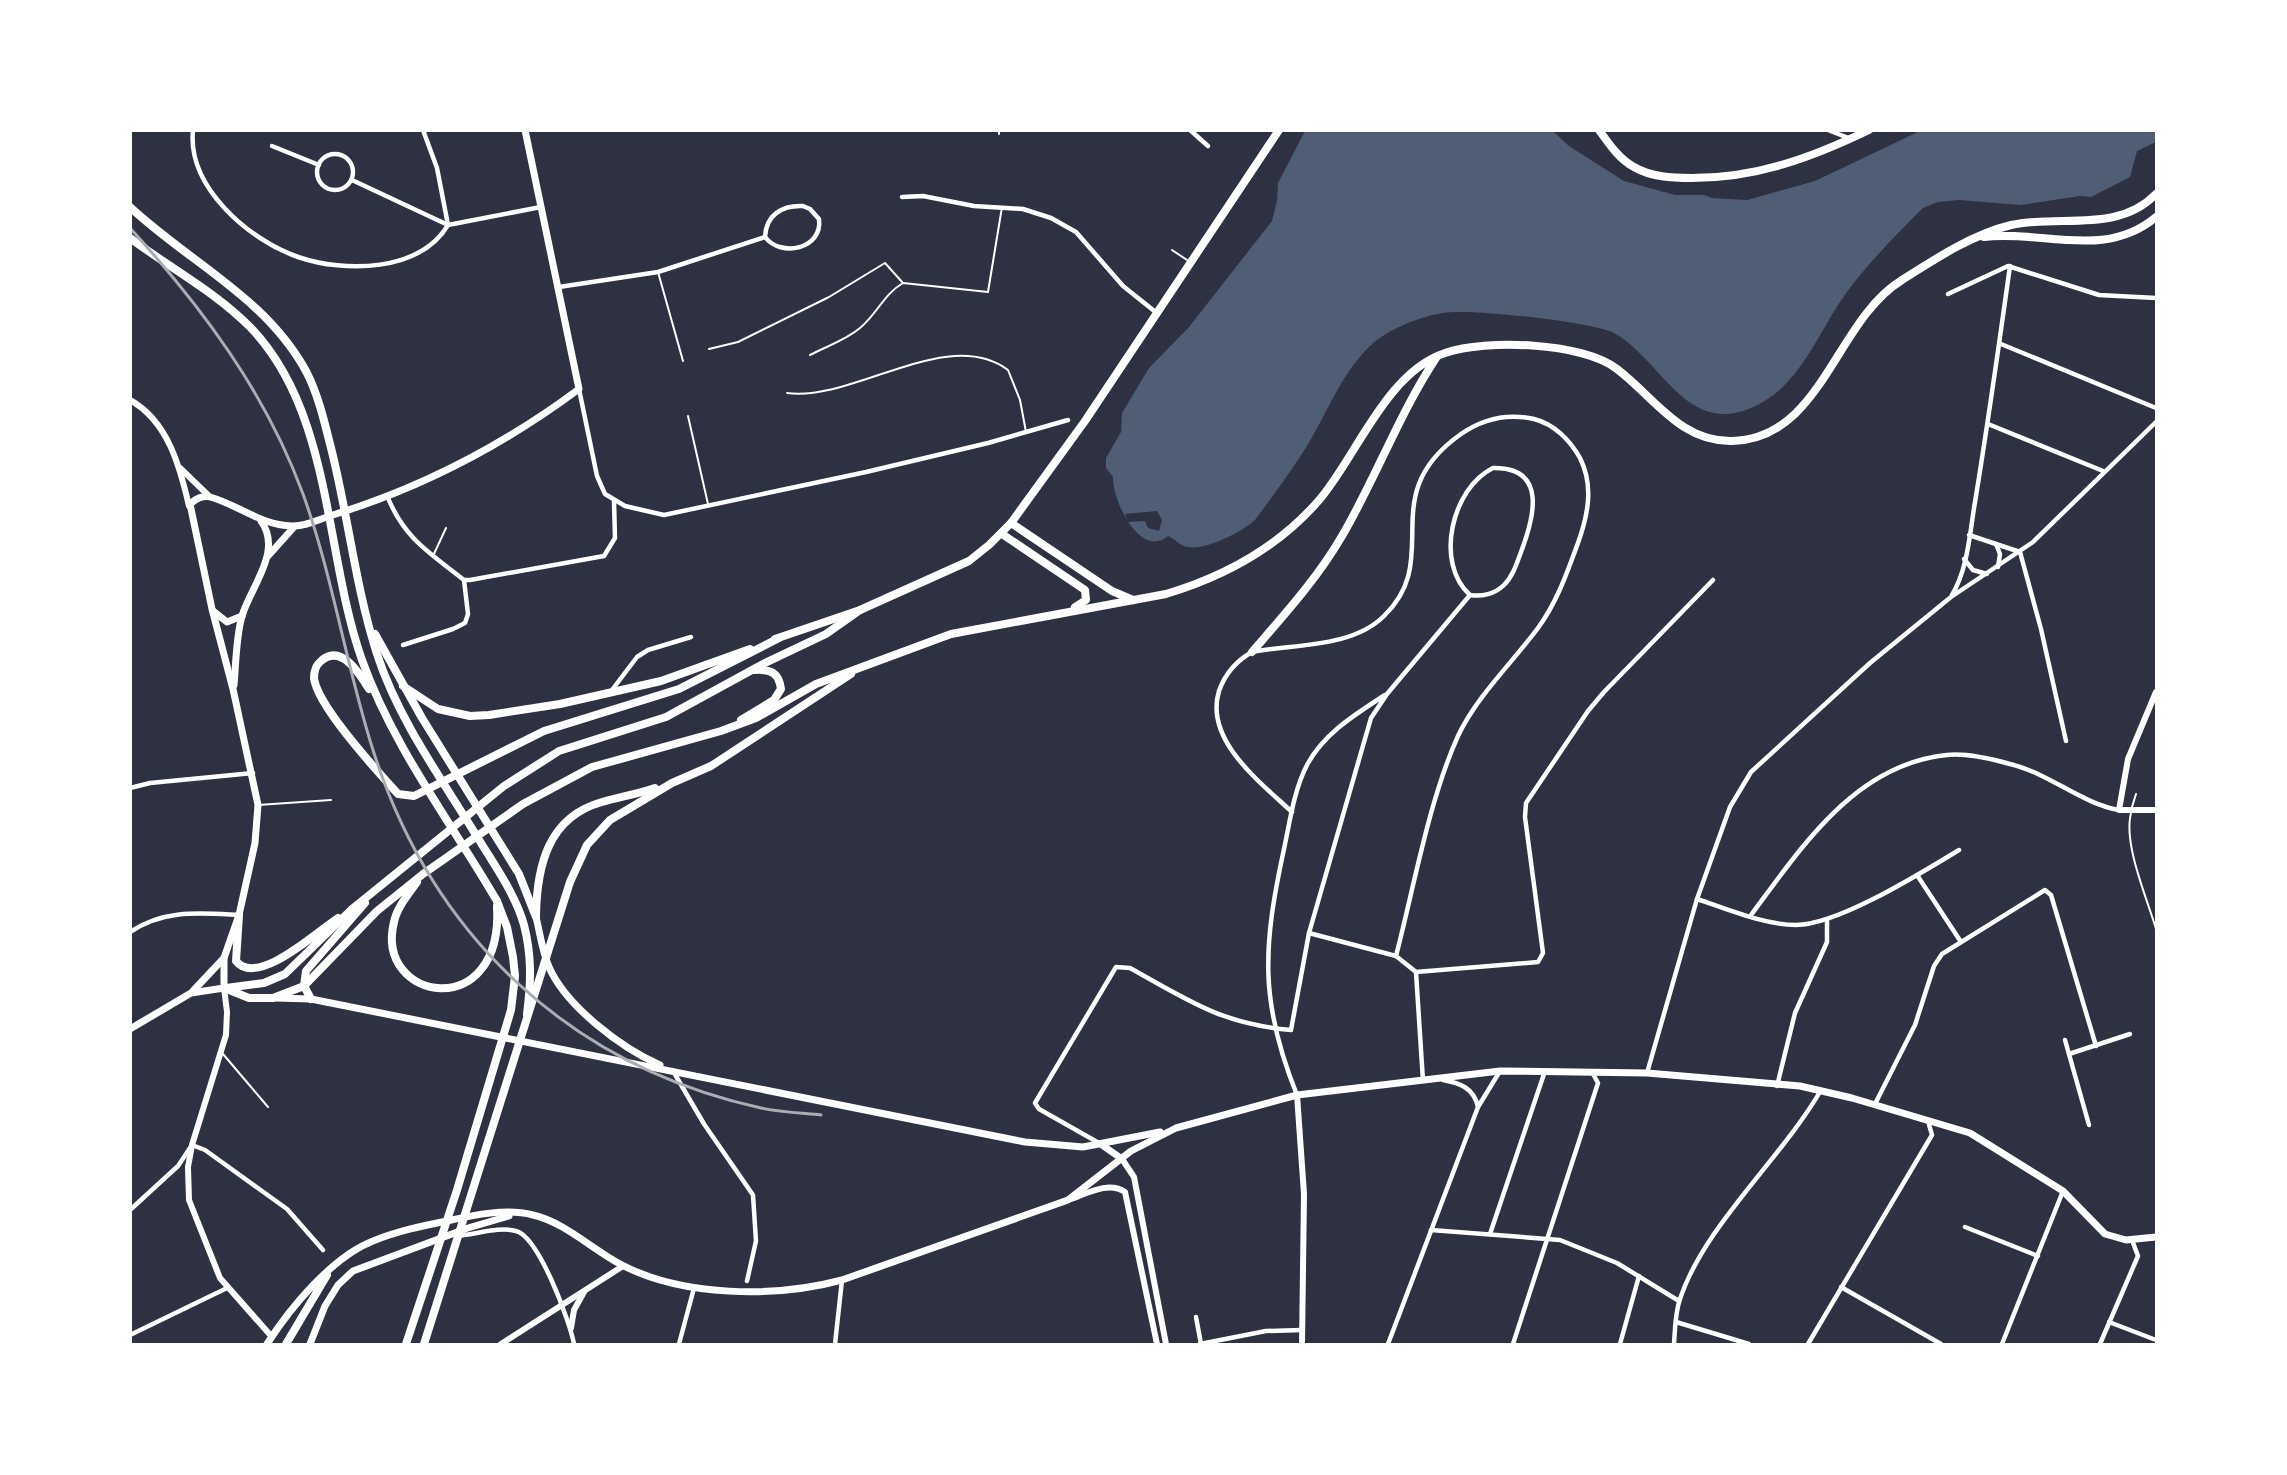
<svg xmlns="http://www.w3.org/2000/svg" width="2287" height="1475" font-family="'Nunito Sans',sans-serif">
  <rect width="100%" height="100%" fill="#2d3142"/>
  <path fill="#4f5d75" d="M 1305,131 L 1553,131 L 1569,146 L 1624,181 L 1675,195 L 1704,195 L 1712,198 L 1747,200 L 1815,181 L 1920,131 L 2156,131 L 2156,142 L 2137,151 L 2130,177 L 2091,197 L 2080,196 L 2021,205 L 1959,200 L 1938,202 L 1923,208 C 1897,234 1869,262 1847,292 C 1817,333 1801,387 1751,408 C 1686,436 1661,359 1614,333 C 1592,322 1468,308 1443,313 C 1419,317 1388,329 1370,346 C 1341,374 1327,413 1307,446 C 1291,471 1273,496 1255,520 C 1242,532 1202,553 1184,546 C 1178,544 1174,538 1168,536 C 1139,560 1112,498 1113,477 L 1106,468 L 1106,458 L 1121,432 L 1122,413 L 1149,368 L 1189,327 L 1272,221 L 1277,201 L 1278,183 Z"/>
  <polygon fill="#2d3142" points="1157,511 1162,520 1159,531 1148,528 1145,521 1128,522 1125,514"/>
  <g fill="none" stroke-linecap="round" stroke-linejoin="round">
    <g stroke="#fff" stroke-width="2">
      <polyline points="999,130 999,134"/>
      <polyline points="1172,250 1190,262"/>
      <polyline points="658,272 683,361"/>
      <polyline points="709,349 738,342 829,297 885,263 903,283"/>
      <path d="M 810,355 C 827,346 846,340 860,328 C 877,314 884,294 903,283 L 988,292 L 1002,207"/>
      <path d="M 787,393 C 854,402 947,325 1008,370 L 1020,400 L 1026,432"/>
      <polyline points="688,416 708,504"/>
      <polyline points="433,556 446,528"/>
      <polyline points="258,805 331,800"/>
      <polyline points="2132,807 2136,794"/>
      <path d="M 2131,813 C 2123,844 2147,898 2156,929"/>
      <polyline points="223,1054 268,1107"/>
    </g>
    <g stroke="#fff" stroke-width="4.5">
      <path d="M 193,130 C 187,187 249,240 298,257 C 345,273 420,272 448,225 L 437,168 L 423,130"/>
      <polyline points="1190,130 1208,146"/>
      <polyline points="1828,130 1851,139"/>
      <polyline points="272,146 319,165"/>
      <circle cx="335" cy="172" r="18"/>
      <polyline points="352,180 448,225"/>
      <polyline points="902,197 923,196 974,206 1023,209 1051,218 1076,232 1123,286 1158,314"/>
      <path d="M 803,206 L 810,209 L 819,219 C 823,249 781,258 765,237 C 766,215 782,205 803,206 Z"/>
      <polyline points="448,225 541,207"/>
      <polyline points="559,287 658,272 765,237"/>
      <polyline points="1948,294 2008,266 2099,295 2156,298"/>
      <polyline points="2001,344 2156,408"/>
      <polyline points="579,389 597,476 605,494 625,506 664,515 866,472 988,443 1068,420"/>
      <polyline points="1988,424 2103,471"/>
      <path d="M 1493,468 C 1548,467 1534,518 1521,552 C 1517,563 1513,576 1504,585 C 1495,594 1482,597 1470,595 C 1434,563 1452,488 1493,468 Z"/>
      <path d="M 388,498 C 405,539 430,553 464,580 L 470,580 L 604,556 L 615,538 L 614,501"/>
      <polyline points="1969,535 2020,552"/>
      <polyline points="1996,544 2000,554 1998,567"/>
      <polyline points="2020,552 2041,629 2066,741"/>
      <polyline points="1964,559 1973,570 1987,574"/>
      <path d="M 1952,595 C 1968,569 1970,531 1975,502 C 1988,423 1999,345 2010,266"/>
      <polyline points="403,645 453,629 465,623 468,614 464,580"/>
      <polyline points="612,690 637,657 648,650 691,637"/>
      <polyline points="130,788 150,783 253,773"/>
      <path d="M 1292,812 C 1260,782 1204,740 1219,691 C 1225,674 1236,661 1252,652 C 1294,644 1352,648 1384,616 C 1445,557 1373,496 1461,434 C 1484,418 1507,413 1534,419 C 1554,424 1570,440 1580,458 C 1594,486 1588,515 1578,543 C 1567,573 1557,602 1538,628 C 1512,663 1477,696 1458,736 C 1429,800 1414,887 1396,956"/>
      <polyline points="1917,875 1961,942"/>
      <path d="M 1697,899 C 1727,909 1764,925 1796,925 C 1838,925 1921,873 1959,850"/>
      <path d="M 1751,915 C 1801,848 1855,764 1947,755 C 1965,753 1992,759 2010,764 C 2049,773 2082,804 2119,810"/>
      <path d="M 130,932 C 165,909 200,913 239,915"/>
      <polyline points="1309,933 1396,956 1416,972 1423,1081"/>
      <polyline points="1416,972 1538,962 1543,953 1525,817 1526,803 1588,711 1604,692 1713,580"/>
      <polyline points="2065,1040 2089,1125"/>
      <polyline points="2069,1054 2130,1034"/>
      <polyline points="673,1071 704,1124 753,1195 756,1241 747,1281"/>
      <polyline points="1647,1073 1697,899 1730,807 1751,772 1870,663 1951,597 2033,542 2156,422"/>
      <path d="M 1443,1080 C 1460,1083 1474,1088 1478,1107"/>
      <polyline points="1777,1086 1795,1013 1827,942 1827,920"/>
      <path d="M 1297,1095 C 1259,1001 1263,946 1284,849 C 1290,821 1294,790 1307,765 C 1324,733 1356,714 1385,695"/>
      <polyline points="1875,1104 1915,1025 1934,966 1942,954 2045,890 2051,895 2096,1046"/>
      <path d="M 1099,1143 L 1039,1109 L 1035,1103 L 1116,967 L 1130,968 C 1189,1001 1222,1024 1291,1030 L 1309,933 L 1371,718 L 1387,694 L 1470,595"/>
      <polyline points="130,1210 178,1166 192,1145 205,1150 287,1209 323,1250"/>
      <polyline points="1965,1227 2038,1256"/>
      <polyline points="1431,1230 1560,1240 1617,1263 1679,1301"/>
      <polyline points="1490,1234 1545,1071"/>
      <path d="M 456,1236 C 474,1235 499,1226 516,1231 C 539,1237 570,1322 574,1344"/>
      <polyline points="1841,1287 1941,1344"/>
      <polyline points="1196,1317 1201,1344"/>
      <polyline points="1676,1322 1749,1344"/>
      <polyline points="2109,1322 2156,1340"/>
      <polyline points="130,1335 227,1288"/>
      <polyline points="679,1344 694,1288"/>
      <polyline points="835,1344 842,1280"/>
      <polyline points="1200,1344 1266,1331 1302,1330"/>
      <polyline points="1388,1344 1478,1107 1500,1071"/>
      <polyline points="1513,1344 1598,1083 1592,1072"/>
      <polyline points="1620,1344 1639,1276"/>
      <path d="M 1674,1344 C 1675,1330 1675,1313 1680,1299 C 1704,1226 1782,1158 1821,1090"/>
      <polyline points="1808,1344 1932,1135 1928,1121"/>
      <polyline points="2002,1344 2063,1191"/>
      <polyline points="2100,1344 2138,1256 2132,1240"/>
    </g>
    <g stroke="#fff" stroke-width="6">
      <path d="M 130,400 C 168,421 180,467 189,506"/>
      <polyline points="180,468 209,496"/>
      <polyline points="2156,692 2128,759 2119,810 2156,810"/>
      <polyline points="224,988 227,1012 226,1035 192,1145 188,1167 189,1200 220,1278 272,1337"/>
      <polyline points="1297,1095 1304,1194 1302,1344"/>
      <polyline points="1122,1159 1134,1177 1166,1344"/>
      <path d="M 1071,1199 C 1088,1193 1109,1181 1125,1192 L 1157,1344"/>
      <polyline points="571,1328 574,1310 584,1292"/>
      <polyline points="501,1344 623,1266"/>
    </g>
    <g stroke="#fff" stroke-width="7">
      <polyline points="268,556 294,527"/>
      <polyline points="213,611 227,622 242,616"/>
      <path d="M 234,685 C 236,663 236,637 242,616 C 251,586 283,551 261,521"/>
      <path d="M 536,917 C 540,933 542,951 549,967 C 566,1006 621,1048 660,1065"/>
      <polyline points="193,991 224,958"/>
      <polyline points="276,998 311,999 1025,1142 1083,1147 1160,1132"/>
      <path d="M 130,1029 L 191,993 L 224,988 L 224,958 L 239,915 L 255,843 L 258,805 L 233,689 L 212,609 L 190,504 C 195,499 203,495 210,497 C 239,505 260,525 292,526 C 305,527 322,518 336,514 C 423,487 505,444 579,389 L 525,130"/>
      <polyline points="1102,1145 1122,1159"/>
      <path d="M 267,1344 C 290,1308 332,1257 373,1241 C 397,1231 422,1226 447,1221 C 474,1215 506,1208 533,1215 C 564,1222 592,1249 620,1264 C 682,1297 775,1298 842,1280 L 1068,1200 L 1131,1151 L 1176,1128 L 1297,1095 L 1500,1071 L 1647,1073 L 1800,1086 L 1852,1098 L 1970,1133 L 2063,1191 L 2105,1234 L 2126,1240 L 2156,1237"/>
      <polyline points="310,1344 325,1306 338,1285 353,1271 468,1228 509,1216"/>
    </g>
    <g stroke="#fff" stroke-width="8">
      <path d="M 1599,130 C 1609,144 1619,159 1634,167 C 1651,177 1672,178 1692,178 C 1756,178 1811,158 1869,130"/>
      <path d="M 1984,237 C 2043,230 2105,260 2156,217"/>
      <polyline points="1011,523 1112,591 1133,600"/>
      <polyline points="1002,534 1085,590 1086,600 1075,607"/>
      <path d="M 1252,652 C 1284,615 1317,579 1342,536 C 1376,478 1399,414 1436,358"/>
      <path d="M 741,720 L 774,700 L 781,689 C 779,673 771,669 755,670"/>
      <path d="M 417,882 C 408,895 397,907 394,922 C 374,1002 504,1024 497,906"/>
      <path d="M 239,915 L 236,961 C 257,988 318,931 338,918"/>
      <path d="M 536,915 C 537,866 548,817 602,802 C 619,797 638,794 655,788"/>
      <path d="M 224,988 L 249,998 L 273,998 L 304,986 L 377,911 L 423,874 L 523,804 L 592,767 L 721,731 L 756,718 L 816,684 L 951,634 L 1166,594 C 1226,576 1279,547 1320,499 C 1357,455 1387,372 1445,353 C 1486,339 1582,342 1617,369 C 1654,397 1680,442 1732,441 C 1822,439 1835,321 1902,280 C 1935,259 1973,234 2011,225 C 2060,214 2117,234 2156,194"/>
      <polyline points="226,988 264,983 285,974 352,909 504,786 559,751 666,717 763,664 826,634 860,610 969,561 989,545 1011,523 1085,421 1279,130"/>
      <polyline points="311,999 304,986 306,971 365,903"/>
      <polyline points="286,1344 327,1275"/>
      <polyline points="406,1344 457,1190 511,1010 515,976 513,957 507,927 497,901"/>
      <polyline points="424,1344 570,882 587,845 610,820 672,783 711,766 851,674"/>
    </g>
    <g stroke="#fff" stroke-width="8">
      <path d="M 130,207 C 190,263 267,298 307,373 C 318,395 324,420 330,444 C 348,513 355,586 377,654 C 399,722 444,782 481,843 C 497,869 516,896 524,925 C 532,956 531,983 527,1014"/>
      <path d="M 130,238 C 170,268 216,292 251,328 C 333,414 324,553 362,660 C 393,747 451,822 497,901"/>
      <polyline points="375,634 422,718 519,874 536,917"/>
      <polyline points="775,639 860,610"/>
      <polyline points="403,686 438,709 470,716 489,715 560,704 661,681 750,649"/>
      <path d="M 369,689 C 360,674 341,643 321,661 C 316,665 314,672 314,678 C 317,706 378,772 398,794 L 414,796 L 544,731 L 679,689 L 779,638"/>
    </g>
    <path stroke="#abadb3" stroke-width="3" d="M 130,228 C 202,307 266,393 303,494 C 333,577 346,666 373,750 C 432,936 570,1066 761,1108 C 780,1112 801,1113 821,1115"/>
  </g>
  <rect width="2287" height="1475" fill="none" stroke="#ffffff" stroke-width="264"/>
</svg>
